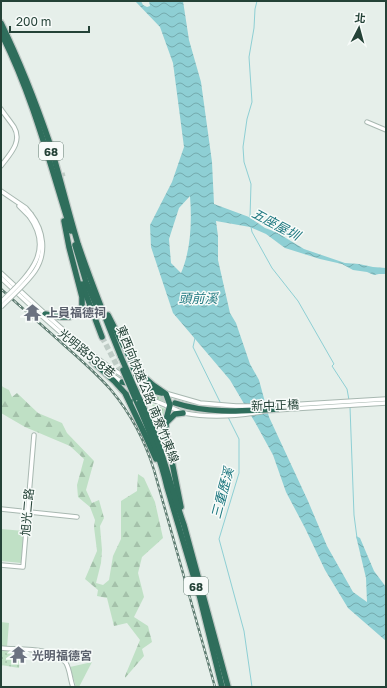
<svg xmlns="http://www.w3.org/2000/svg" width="387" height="688" font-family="'Golos Text','Noto Sans TC',sans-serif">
  <defs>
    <pattern id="grass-dots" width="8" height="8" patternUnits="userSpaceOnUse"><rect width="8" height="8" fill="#bfe0c5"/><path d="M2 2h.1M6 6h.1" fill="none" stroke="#a4c1aa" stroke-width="1.8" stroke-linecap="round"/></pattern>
    <pattern id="forest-firs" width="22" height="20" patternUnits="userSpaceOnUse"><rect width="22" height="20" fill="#bfe0c5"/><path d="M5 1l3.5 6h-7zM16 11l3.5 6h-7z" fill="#a4c1aa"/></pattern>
    <pattern id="water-waves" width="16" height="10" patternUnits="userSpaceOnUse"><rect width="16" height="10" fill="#8ecfd4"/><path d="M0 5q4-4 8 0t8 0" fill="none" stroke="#74aaad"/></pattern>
  </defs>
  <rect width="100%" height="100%" fill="#e6efea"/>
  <g fill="url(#grass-dots)">
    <polygon points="134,389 143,390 164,396 167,403"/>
    <polygon points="152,404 166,409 169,456"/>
    <polygon points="1,650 16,653 16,658 20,659 19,668 1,665"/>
  </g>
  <polygon fill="url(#forest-firs)" points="1,386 9,390 12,397 17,393 38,413 62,423 67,433 94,461 86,490 92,503 99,500 104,518 100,526 102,550 101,563 96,583 103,585 109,580 113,556 121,539 121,501 137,491 138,474 144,478 155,502 163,538 142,557 138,573 144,597 134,617 148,626 152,642 142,649 144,656 125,678 125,676 140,640 127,623 114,626 107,598 97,596 98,590 85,579 97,551 94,527 95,520 90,507 78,497 77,485 84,459 70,446 25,427 1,413"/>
  <g fill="#bfe0c5">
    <polygon points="1,529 24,531 21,563 1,561"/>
    <polygon points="1,622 9,623 7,647 1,646"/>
    <polygon points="92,662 79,687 76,687 70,667"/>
  </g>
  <path fill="url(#water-waves)" fill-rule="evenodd" d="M 135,1 L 141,1 L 143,5 L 147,7 L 150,6 L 149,1 L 183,1 L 189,40 L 201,82 L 212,162 L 214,204 L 249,217 L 265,228 L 276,232 L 304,249 L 345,263 L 359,264 L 373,267 L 386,268 L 386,274 L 379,274 L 374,275 L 367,272 L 353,270 L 342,264 L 320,259 L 285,248 L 266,234 L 250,227 L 216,221 L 218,236 L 218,260 L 230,313 L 236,323 L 250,364 L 259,380 L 269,417 L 308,501 L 327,546 L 353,592 L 367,602 L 366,578 L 356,536 L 360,538 L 374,571 L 386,587 L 386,641 L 348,608 L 325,570 L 305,528 L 286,492 L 273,455 L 256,424 L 230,380 L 173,313 L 151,247 L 150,225 L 172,182 L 184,147 L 173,63 L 160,27 ZM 190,196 C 192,221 191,250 181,273 L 171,263 L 169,239 L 179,208 Z"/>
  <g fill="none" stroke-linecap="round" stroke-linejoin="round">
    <g stroke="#8ecfd4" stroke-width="1">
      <polyline points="250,217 251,184 244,162 243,147 247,119 252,102 249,57 254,28 255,9 257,1"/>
      <polyline points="251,227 252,232 272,268 298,301 334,364 332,366 347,389 349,400"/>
      <polyline points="195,338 193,347 221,404"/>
      <polyline points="350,407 354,515 357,538"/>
      <polyline points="228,417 239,439 239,473 219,539 244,631 252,687"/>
    </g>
    <polyline stroke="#bfccc6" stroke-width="3.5" stroke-dasharray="3.5 2" stroke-linecap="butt" points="52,178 65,174"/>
    <g stroke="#bfccc6" stroke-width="5.5" stroke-dasharray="5.5 3" stroke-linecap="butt">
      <polyline points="102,337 123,377"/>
      <polyline points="131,381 171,402"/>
    </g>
    <defs>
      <g id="minor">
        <path d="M 1,109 C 5,115 10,121 14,127 C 23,142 9,155 1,166"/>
        <polyline points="367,122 386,130"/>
        <polyline points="1,191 26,208 31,214"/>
        <polyline points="19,206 29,216"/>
        <path d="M 1,273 C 25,295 49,318 74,339 C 90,353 107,367 126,377"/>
        <polyline points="1,278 43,317 94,362"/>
        <polyline points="105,370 123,383"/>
        <polyline points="131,380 151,388"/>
        <path d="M 136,392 C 147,398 158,402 170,407 C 175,409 179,412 184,413 C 209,418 237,416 261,412"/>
        <polyline points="165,393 200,403 236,406 271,406 386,399"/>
        <polyline points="275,410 386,403"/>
        <polyline points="1,509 77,517"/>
        <polyline points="1,565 23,567 34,435"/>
        <path d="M 1,648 C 18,650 55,647 66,663 C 70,670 70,679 73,687"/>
      </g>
      <g id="highway">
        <path d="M 1,23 C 20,62 36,103 50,144 C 60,177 68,211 78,244 C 91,282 106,320 121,357"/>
        <path d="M 1,33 C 33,96 50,165 71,231"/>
        <polyline points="75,245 86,282 99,312"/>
        <polyline points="82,284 102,337"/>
        <polyline points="45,314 61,317 69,317 76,314 82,306 82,297 69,247 64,221"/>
        <polyline points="108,315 133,364 144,377 153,385 166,394 170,405 166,420 166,432 181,507"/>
        <polyline points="92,361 114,381 125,393 147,439 156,459"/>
        <path d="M 122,382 L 128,383 C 135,378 133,371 133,364"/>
        <path d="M 135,398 C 148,427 160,456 167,487 L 200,598 L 222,687"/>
        <path d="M 140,400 C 146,413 152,426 157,440 C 167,468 174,497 184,525 L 228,687"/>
        <polyline points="130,401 129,396 132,389 142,388 162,393"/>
        <path d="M 175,403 C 209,414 242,411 277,409"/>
        <polyline points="166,423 175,414 183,413"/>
      </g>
    </defs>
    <use href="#minor" stroke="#a8b8b1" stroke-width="5.5"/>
    <use href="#highway" stroke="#c2cac7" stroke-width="8"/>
    <use href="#minor" stroke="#fff" stroke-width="3.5"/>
    <use href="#highway" stroke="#2f6e5c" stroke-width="5.5"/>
    <defs>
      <path id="rail" d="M 1,289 C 22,308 44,327 65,346 C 81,360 97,374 111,390 C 131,414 145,441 154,470 L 215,687"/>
    </defs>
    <use href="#rail" stroke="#5f7d72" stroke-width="2.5"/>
    <use href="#rail" stroke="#f7fbf9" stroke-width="1" stroke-dasharray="3" stroke-linecap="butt"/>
    <defs>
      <g id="minor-bridge">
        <path d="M 1,302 C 26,277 56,253 29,216"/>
        <path d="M 1,307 C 12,296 26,284 35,271 C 47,253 44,231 31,214"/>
      </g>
      <g id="highway-bridge">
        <polyline points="121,357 140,400"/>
        <polyline points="123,370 135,398"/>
      </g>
    </defs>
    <use href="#minor-bridge" stroke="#a8b8b1" stroke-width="5.5" stroke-linecap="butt"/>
    <use href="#highway-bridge" stroke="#c2cac7" stroke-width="8" stroke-linecap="butt"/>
    <use href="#minor-bridge" stroke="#fff" stroke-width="3.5"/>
    <use href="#highway-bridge" stroke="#2f6e5c" stroke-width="5.5"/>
  </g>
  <defs>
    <symbol id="temple-bare" viewBox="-9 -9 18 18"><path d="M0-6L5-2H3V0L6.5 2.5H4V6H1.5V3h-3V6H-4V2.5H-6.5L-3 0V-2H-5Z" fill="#6b7280" stroke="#f7fbf9" stroke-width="2.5" paint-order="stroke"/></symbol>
  </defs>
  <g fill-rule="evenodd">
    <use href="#temple-bare" x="20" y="300" width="25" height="25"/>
    <use href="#temple-bare" x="6" y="642" width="25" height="25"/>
  </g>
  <g text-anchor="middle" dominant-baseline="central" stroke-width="3" stroke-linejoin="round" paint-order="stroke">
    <g fill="#f7fbf9" stroke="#637a71" stroke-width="1">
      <rect x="39" y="142" width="24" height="18" rx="3"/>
      <rect x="184" y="577" width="24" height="18" rx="3"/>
    </g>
    <g font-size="11" font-weight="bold" fill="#244237">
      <text x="51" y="151">68</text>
      <text x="196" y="586">68</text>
    </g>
    <g font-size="12" font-weight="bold" fill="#5b616d" stroke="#f7fbf9" text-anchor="start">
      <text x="46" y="312">上員福德祠</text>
      <text x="32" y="655">光明福德宮</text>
    </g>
    <g font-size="12" fill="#244237" stroke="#f7fbf9">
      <text transform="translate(87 353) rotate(39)">光明路538巷</text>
      <text transform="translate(148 394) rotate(68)">東西向快速公路 南寮竹東線</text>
      <text transform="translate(275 405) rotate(-2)">新中正橋</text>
      <text transform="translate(27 512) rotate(-85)">旭光二路</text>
    </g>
    <g font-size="13" font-style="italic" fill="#1d777f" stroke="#f7fbf9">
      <text transform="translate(276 224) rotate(28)">五座屋圳</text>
      <text x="198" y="298">頭前溪</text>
      <text transform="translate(222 493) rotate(-75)">三重歷溪</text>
    </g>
  </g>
  <rect width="387" height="688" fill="none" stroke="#244237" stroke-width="4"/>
  <g transform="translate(359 28) rotate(6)" stroke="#f7fbf9" stroke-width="3" paint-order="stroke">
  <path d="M0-3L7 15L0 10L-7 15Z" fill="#244237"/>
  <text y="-6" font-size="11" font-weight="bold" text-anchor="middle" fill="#244237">北</text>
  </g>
  <path d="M10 26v6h79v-6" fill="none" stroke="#244237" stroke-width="2"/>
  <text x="16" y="26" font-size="12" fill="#244237" stroke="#f7fbf9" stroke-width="3" paint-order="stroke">200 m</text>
</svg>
